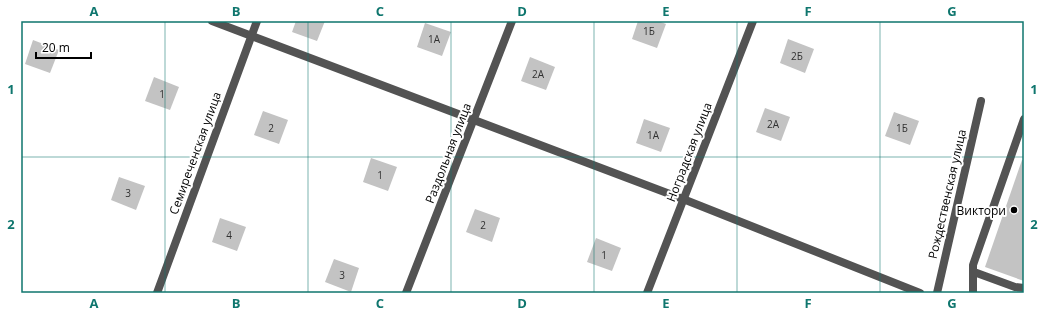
<svg xmlns="http://www.w3.org/2000/svg" width="1045" height="314" font-family="'Open Sans',sans-serif">
  <rect width="100%" height="100%" fill="#fff"/>
  <g fill="#c3c3c3">
    <polygon points="296,21 325,21 317,41 292,32"/>
    <polygon points="638,21 658,21 666,24 657,48 632,39"/>
    <polygon points="425,23 451,32 442,56 417,47"/>
    <polygon points="788,39 814,49 805,73 780,63"/>
    <polygon points="33,40 59,50 50,73 25,64"/>
    <polygon points="530,57 555,67 546,90 521,81"/>
    <polygon points="154,77 179,87 170,110 145,101"/>
    <polygon points="765,108 790,117 781,141 756,132"/>
    <polygon points="263,111 288,120 279,144 254,135"/>
    <polygon points="894,112 919,121 910,145 885,136"/>
    <polygon points="644,119 670,128 661,152 636,143"/>
    <polygon points="371,158 397,167 388,191 363,182"/>
    <polygon points="1022,160 1024,160 1024,281 985,267"/>
    <polygon points="119,177 145,186 136,210 111,200"/>
    <polygon points="475,209 500,218 492,242 466,232"/>
    <polygon points="220,218 246,227 237,251 212,242"/>
    <polygon points="596,238 621,248 612,271 587,262"/>
    <polygon points="334,259 359,268 351,292 325,282"/>
  </g>
  <g fill="none" stroke-linecap="round" stroke-linejoin="round">
    <g stroke="#535353" stroke-width="8">
      <polyline points="974,272 1015,287 1024,288"/>
      <polyline points="973,293 973,265 1024,119"/>
    </g>
    <g stroke="#535353" stroke-width="8">
      <polyline points="212,21 683,199 920,293"/>
      <polyline points="157,293 257,21"/>
      <polyline points="406,293 512,21"/>
      <polyline points="647,293 753,21"/>
      <polyline points="937,293 981,101"/>
    </g>
  </g>
  <path fill="none" stroke="#0f766e" stroke-width="1" stroke-opacity="0.55" d="M 165,21 L 165,293M 308,21 L 308,293M 451,21 L 451,293M 594,21 L 594,293M 737,21 L 737,293M 880,21 L 880,293M 21,157 L 1024,157"/>
  <circle fill="#000" stroke="#fff" stroke-width="1.5" cx="1014" cy="210" r="4"/>
  <g text-anchor="middle" dominant-baseline="central" stroke-width="4" stroke-linejoin="round" paint-order="stroke">
    <g font-size="10" fill="#313131">
      <text x="649" y="31">1Б</text>
      <text x="434" y="39">1А</text>
      <text x="797" y="56">2Б</text>
      <text x="538" y="74">2А</text>
      <text x="162" y="94">1</text>
      <text x="773" y="124">2А</text>
      <text x="271" y="128">2</text>
      <text x="902" y="128">1Б</text>
      <text x="653" y="135">1А</text>
      <text x="380" y="175">1</text>
      <text x="128" y="193">3</text>
      <text x="483" y="225">2</text>
      <text x="229" y="235">4</text>
      <text x="604" y="255">1</text>
      <text x="342" y="275">3</text>
    </g>
    <g font-size="12" fill="#000" stroke="#fff">
      <text transform="translate(689 152) rotate(-69)">Ноградская улица</text>
      <text transform="translate(195 153) rotate(-70)">Семиреченская улица</text>
      <text transform="translate(448 153) rotate(-69)">Раздольная улица</text>
      <text transform="translate(947 194) rotate(-77)">Рождественская улица</text>
    </g>
    <g font-size="12" fill="#000" stroke="#fff" text-anchor="end">
      <text x="1006" y="210">Виктори</text>
    </g>
  </g>
  <rect width="1045" height="314" fill="none" stroke="#ffffff" stroke-width="44"/>
  <path d="M36 52v6h55v-6" fill="none" stroke="#000000" stroke-width="2"/>
  <text x="42" y="52" font-size="12" fill="#000000" stroke="#ffffff" stroke-width="3" paint-order="stroke">20 m</text>
  <rect x="22" y="22" width="1001" height="270" fill="none" stroke="#0f766e" stroke-width="1.5"/>
  <g font-size="13" text-anchor="middle" font-weight="bold" fill="#0f766e">
    <text x="94" y="16">A</text>
    <text x="236" y="16">B</text>
    <text x="380" y="16">C</text>
    <text x="522" y="16">D</text>
    <text x="666" y="16">E</text>
    <text x="808" y="16">F</text>
    <text x="952" y="16">G</text>
    <text x="11" y="94">1</text>
    <text x="1034" y="94">1</text>
    <text x="11" y="229">2</text>
    <text x="1034" y="229">2</text>
    <text x="94" y="308">A</text>
    <text x="236" y="308">B</text>
    <text x="380" y="308">C</text>
    <text x="522" y="308">D</text>
    <text x="666" y="308">E</text>
    <text x="808" y="308">F</text>
    <text x="952" y="308">G</text>
  </g>
</svg>
